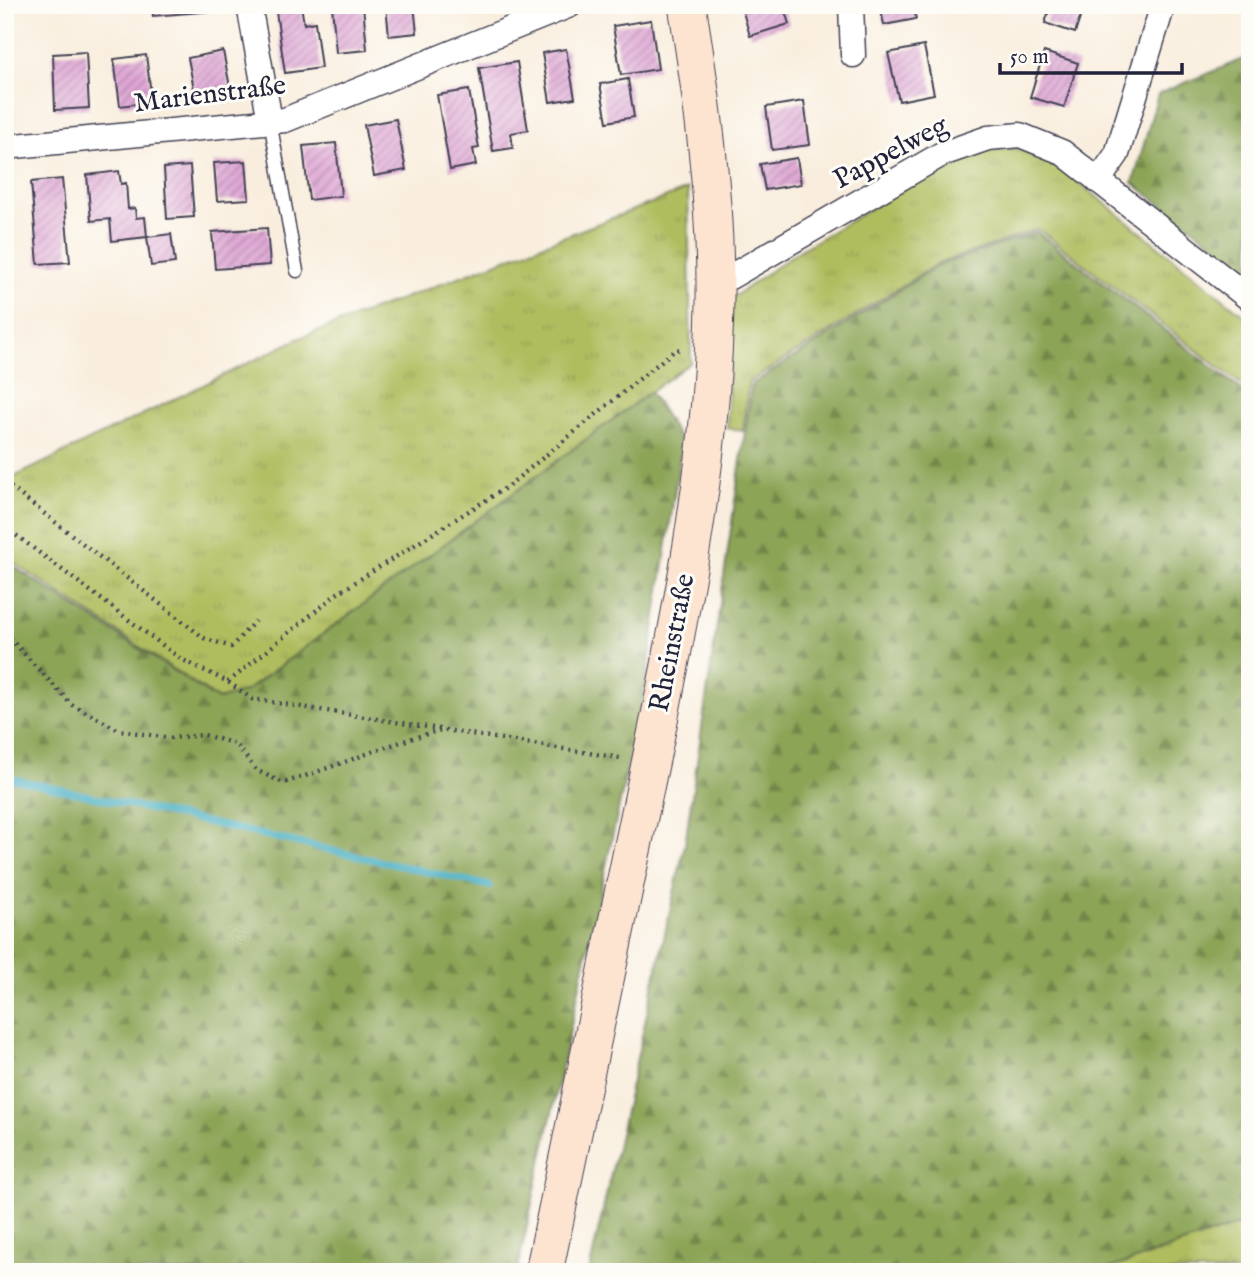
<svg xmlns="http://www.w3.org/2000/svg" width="1255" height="1277" font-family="'IM FELL English',serif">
  <defs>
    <pattern id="grass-tufts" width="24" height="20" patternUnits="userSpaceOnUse" patternTransform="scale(1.75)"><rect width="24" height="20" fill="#b0bd5f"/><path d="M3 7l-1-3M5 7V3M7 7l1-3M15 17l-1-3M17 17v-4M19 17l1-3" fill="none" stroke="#97a253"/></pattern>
    <pattern id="forest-firs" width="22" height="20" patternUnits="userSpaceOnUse" patternTransform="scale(1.75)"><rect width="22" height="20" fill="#8ca456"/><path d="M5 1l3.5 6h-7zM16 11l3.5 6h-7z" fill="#728548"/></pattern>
    <pattern id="building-hatch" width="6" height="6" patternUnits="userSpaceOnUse" patternTransform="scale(1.75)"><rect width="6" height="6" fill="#dea5d4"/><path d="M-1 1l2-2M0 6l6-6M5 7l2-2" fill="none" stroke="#b486ad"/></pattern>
  </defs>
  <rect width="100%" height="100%" fill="#fdfcf7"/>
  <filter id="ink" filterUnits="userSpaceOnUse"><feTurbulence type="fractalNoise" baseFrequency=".0143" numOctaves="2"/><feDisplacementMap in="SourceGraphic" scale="14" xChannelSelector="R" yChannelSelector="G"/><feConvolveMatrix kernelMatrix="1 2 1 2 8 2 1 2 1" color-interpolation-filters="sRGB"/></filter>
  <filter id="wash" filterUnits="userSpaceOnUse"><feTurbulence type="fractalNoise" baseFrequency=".00686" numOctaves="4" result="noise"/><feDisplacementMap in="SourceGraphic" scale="28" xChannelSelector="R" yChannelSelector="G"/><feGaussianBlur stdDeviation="1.57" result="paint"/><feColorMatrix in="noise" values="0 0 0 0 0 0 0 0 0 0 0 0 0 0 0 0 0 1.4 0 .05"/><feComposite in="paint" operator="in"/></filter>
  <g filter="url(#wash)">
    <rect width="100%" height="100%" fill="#f9eede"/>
    <g fill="url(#grass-tufts)" stroke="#69704d" stroke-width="2">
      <polygon points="1016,148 1055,163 1250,320 1250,391 1038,229 937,264 749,382 743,431 727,428 732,298 797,252 916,182 984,151"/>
      <polygon points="688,189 691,362 246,691 218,699 5,557 5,483 10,479 300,338"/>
      <polygon points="1250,1221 1250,1272 1099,1272"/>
    </g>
    <g fill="url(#forest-firs)" stroke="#576348" stroke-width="2">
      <polygon points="1250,56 1250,272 1133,183 1158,94"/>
      <polygon points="1037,232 1250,396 1250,1221 1099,1272 589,1272 685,844 752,384 937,266"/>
      <polygon points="650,392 682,443 646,683 517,1272 5,1272 5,561 218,700 246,691"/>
    </g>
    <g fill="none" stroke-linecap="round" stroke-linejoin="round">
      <polyline stroke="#43adc2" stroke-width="7" points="5,777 490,886"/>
    </g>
    <g id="blocks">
      <g fill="url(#building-hatch)">
        <polygon points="152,5 211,5 212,11 153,16"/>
        <polygon points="275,5 301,5 304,24 315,22 321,68 285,73"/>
        <polygon points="332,5 363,5 367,50 336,53"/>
        <polygon points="386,5 414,5 417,33 389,36"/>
        <polygon points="438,5 475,5 475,9 439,12"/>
        <polygon points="741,5 783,5 789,24 750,36"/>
        <polygon points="880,5 913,5 916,19 884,25"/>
        <polygon points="1051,5 1082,12 1075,33 1045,23"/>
        <polygon points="651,20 658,69 621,75 613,26"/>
        <polygon points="924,46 934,94 899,101 888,53"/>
        <polygon points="566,49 575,98 550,102 542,53"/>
        <polygon points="223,51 231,92 196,99 188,58"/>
        <polygon points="86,52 89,108 55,110 53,54"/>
        <polygon points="1044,52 1078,63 1064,107 1030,97"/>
        <polygon points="146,55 152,102 120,106 114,59"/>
        <polygon points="517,62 528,130 511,133 513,148 493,151 479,68"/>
        <polygon points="628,79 634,117 607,122 600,84"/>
        <polygon points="469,90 479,148 473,149 476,165 450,170 437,95"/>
        <polygon points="804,101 810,145 772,150 766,107"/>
        <polygon points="396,119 406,170 374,176 364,125"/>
        <polygon points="336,143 341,196 309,200 303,146"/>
        <polygon points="797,158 801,184 765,190 760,164"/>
        <polygon points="246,161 249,199 217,201 214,163"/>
        <polygon points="190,166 194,217 167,219 164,168"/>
        <polygon points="119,171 121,184 126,183 128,209 135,208 136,218 145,217 147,237 112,241 110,219 91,221 87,175"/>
        <polygon points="62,179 70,262 38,264 31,182"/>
        <polygon points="267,228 270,265 215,269 212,232"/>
        <polygon points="171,234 175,263 151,266 147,237"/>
      </g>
    </g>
  </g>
  <g filter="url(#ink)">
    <use href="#blocks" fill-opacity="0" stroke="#424153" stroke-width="2"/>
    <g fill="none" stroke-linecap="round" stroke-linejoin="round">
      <defs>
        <polyline id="service" points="270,121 297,271"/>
        <g id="minor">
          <polyline points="249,5 270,121"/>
          <polyline points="851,5 853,55"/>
          <polyline points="5,147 285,120 570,5"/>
          <polyline points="1098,181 1117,154 1163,5"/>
          <polyline points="714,280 730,277 942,154 988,138 1020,135 1062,152 1250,299"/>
        </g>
        <path id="secondary" d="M 544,1272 C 577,1114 610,956 643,798 C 677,634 713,468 715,300 C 716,202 703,102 687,5"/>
      </defs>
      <use href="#service" stroke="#424153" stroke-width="15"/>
      <use href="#minor" stroke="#424153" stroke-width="27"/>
      <use href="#secondary" stroke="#424153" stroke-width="39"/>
      <g stroke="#424153" stroke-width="4.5" stroke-dasharray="2 5" stroke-linecap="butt">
        <polyline points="5,483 204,638 231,647 255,621"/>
        <polyline points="5,527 181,659 228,682 252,699 620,758"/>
        <path d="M 5,633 L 71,704 L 119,730 L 169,738 L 204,735 L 236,744 L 256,770 L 283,783 C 336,767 387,744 441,730"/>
        <polyline points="228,682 338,593 507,487 675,350 683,349"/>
      </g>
      <use href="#service" stroke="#fff" stroke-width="12"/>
      <use href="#minor" stroke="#fff" stroke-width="24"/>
      <use href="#secondary" stroke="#fde4d1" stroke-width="37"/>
    </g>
  </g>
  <g text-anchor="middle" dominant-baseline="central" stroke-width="6" stroke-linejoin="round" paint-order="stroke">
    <g font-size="28" fill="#22223b" stroke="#fdfcf7">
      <text transform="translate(210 95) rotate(-7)">Marienstraße</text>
      <text transform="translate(891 153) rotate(-28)">Pappelweg</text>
      <text transform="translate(673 643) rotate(-79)">Rheinstraße</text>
    </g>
  </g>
  <rect width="1255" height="1277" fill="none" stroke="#fdfcf7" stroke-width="28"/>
  <path d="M1000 63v10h182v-10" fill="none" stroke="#22223b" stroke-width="3.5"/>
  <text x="1010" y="63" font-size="21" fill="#22223b" stroke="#fdfcf7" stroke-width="5" paint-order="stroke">50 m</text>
</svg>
